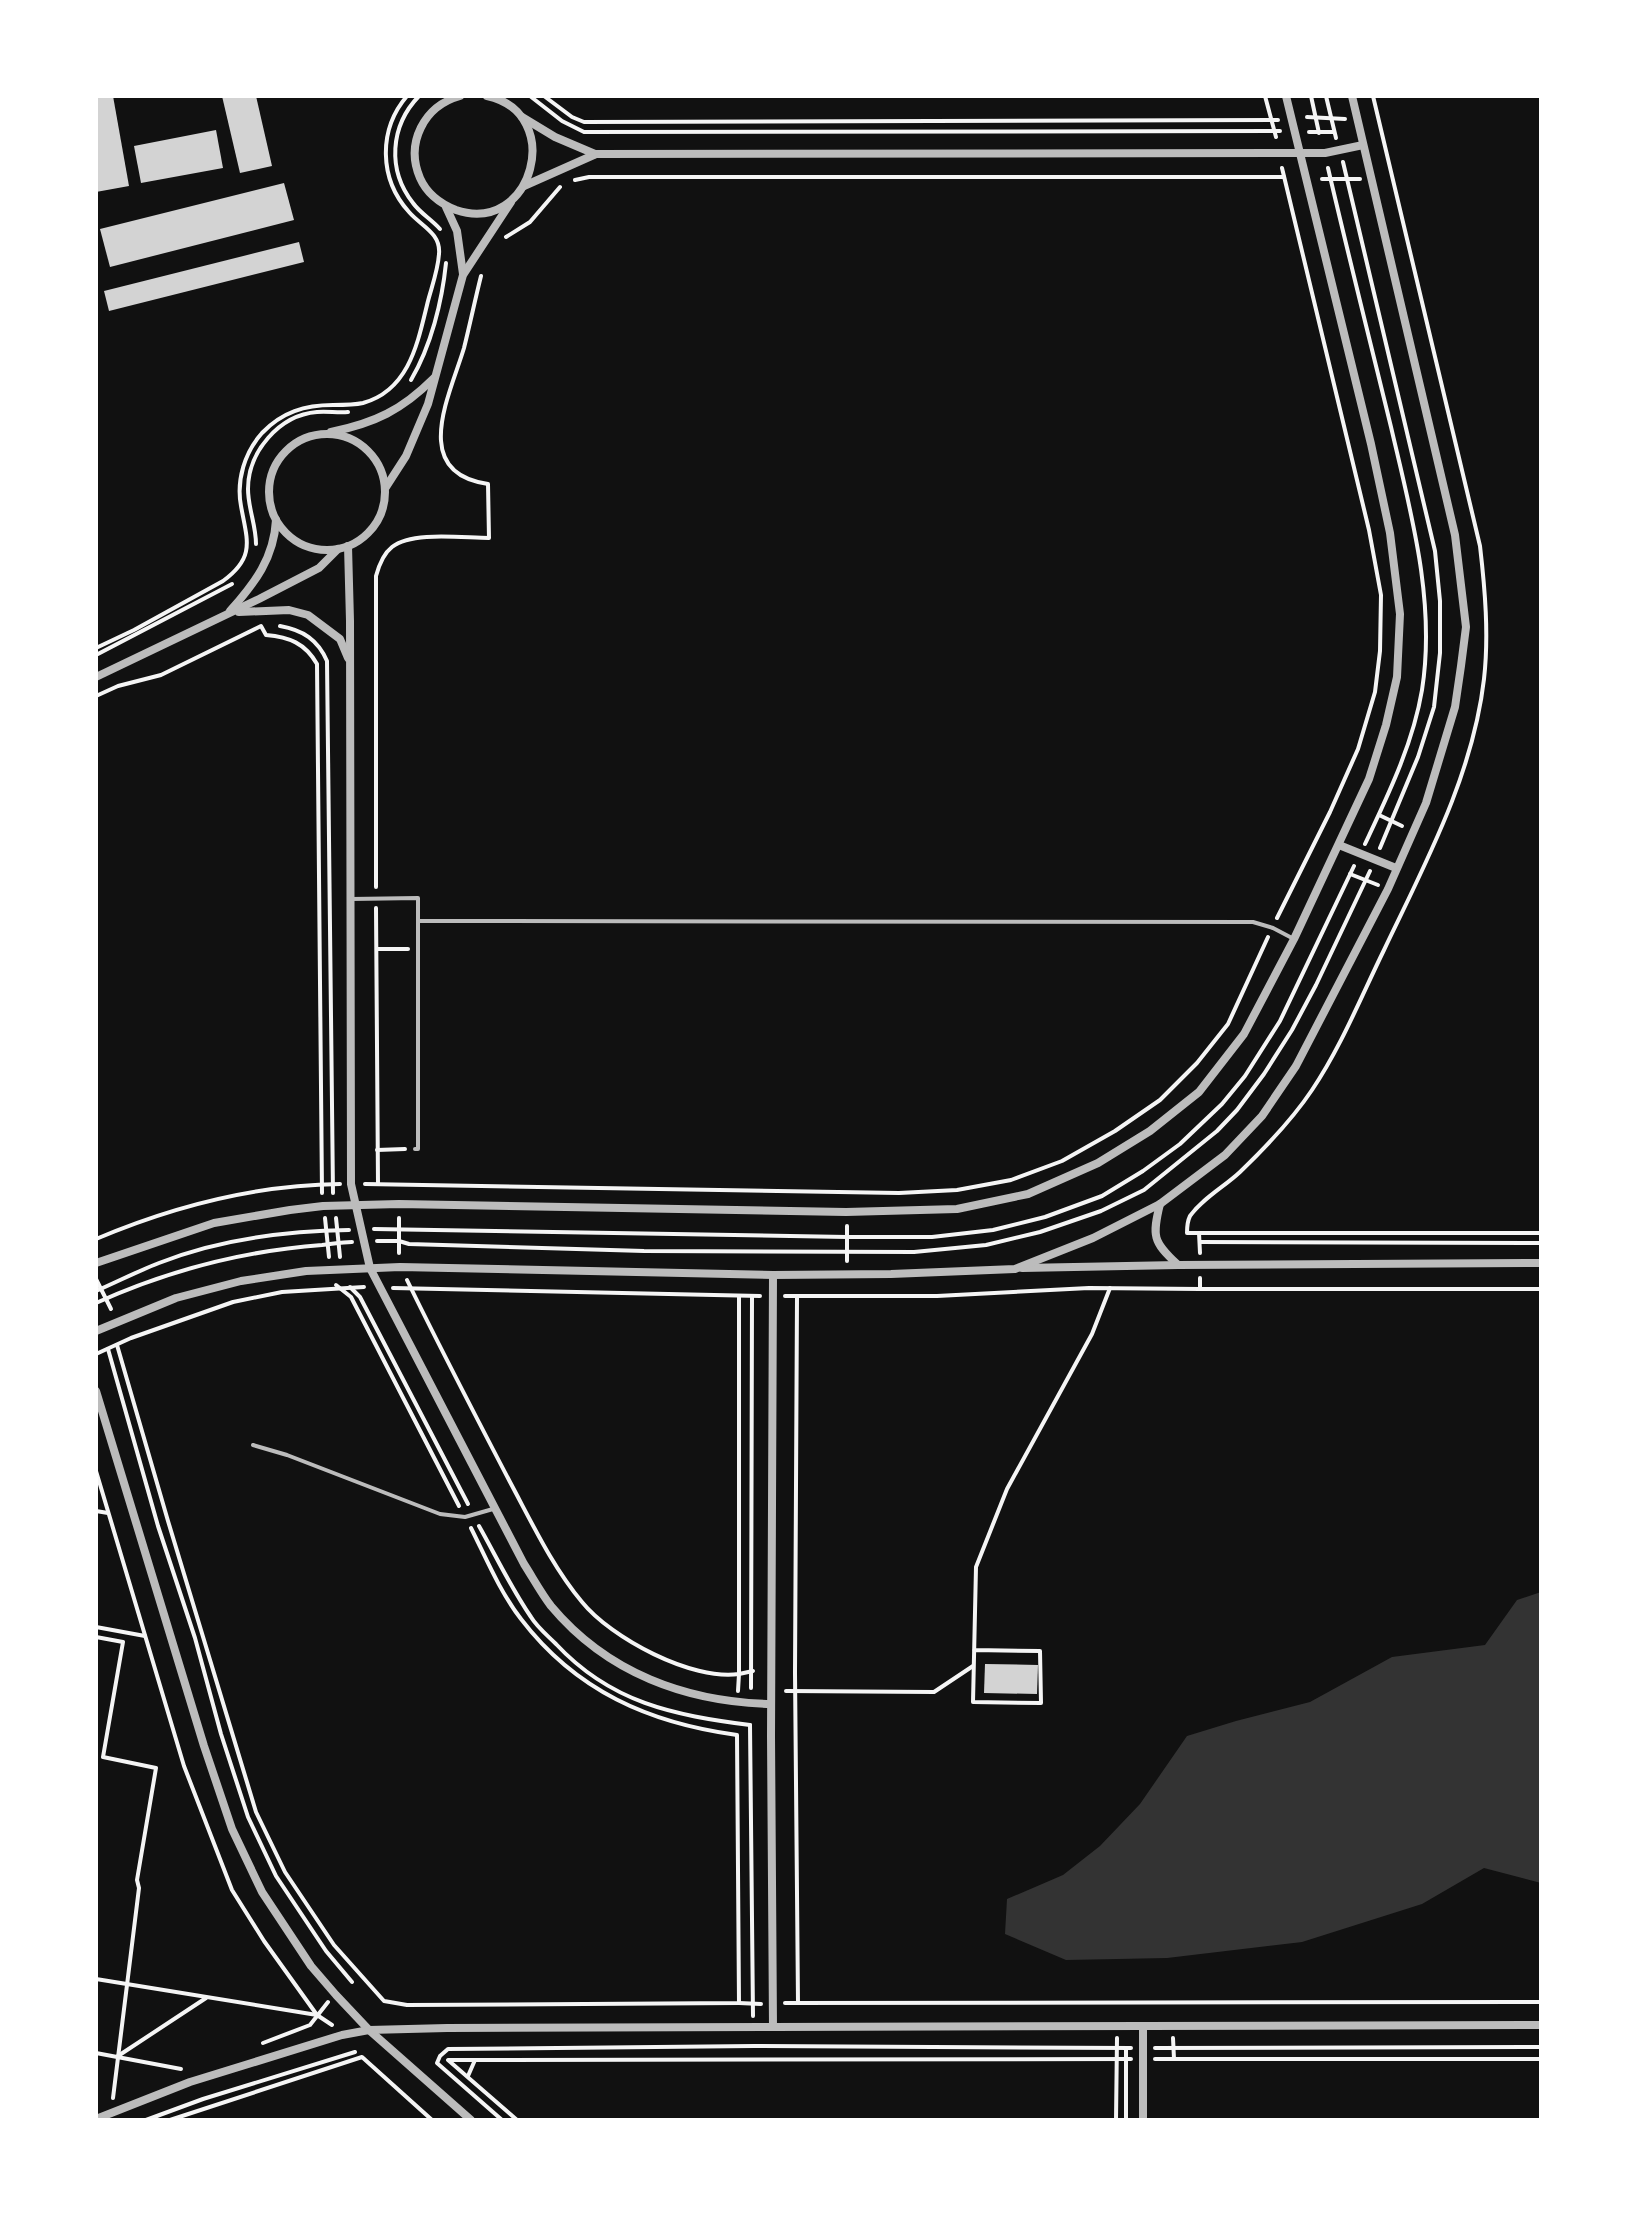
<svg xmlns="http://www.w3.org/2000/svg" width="1637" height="2216" font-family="'Source Serif 4',serif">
  <rect width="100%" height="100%" fill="#111"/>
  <polygon fill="#333" points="1541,1592 1541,1883 1484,1868 1422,1904 1302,1942 1167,1958 1066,1960 1005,1934 1007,1899 1063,1875 1100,1846 1140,1804 1187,1736 1236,1721 1310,1702 1392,1657 1485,1645 1517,1600"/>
  <g fill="#d3d3d3">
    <polygon points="96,96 113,96 129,186 96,192"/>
    <polygon points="222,96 256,96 272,166 240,173"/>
    <polygon points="216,130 223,168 141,183 134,146"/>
    <polygon points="284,183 294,220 110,267 100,229"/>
    <polygon points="299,242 304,262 109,311 104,291"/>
    <polygon points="985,1664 1038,1665 1037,1694 984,1693"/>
  </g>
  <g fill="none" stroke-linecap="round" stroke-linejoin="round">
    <g stroke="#f5f5f5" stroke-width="4">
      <path d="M 419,96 C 390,126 387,170 413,203 C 420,213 431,219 440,229"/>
      <polyline points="530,96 562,121 584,132 1280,131"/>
      <polyline points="544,96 572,117 584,122 1278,120"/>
      <polyline points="1265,96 1276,137"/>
      <polyline points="1311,96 1319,133"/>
      <polyline points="1326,96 1336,138"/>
      <polyline points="1307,117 1345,119"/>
      <polyline points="1309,132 1334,132"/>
      <polyline points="1343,162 1435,551 1440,601 1440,653 1434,707 1418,757 1380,848"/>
      <path d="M 1328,168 C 1348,254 1370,341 1391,427 C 1411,513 1436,602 1422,690 C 1413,744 1388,795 1365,844"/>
      <polyline points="1322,179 1360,179"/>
      <polyline points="575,180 589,177 1284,177"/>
      <polyline points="506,237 530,222 560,187"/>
      <path d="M 411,380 C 431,346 442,302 446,263"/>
      <path d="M 256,544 C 256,525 248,508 248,489 C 248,452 279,415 317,412 C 327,411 338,413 348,412"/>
      <path d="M 280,626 C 303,630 318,640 327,661 L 333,1193"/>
      <path d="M 96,648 L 134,630 L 223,581 C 256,557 247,540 241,506 C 236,480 245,452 262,433 C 282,412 305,405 333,405 C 343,405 354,405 363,403 C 410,390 418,341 428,301 C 432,286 438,270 439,254 C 441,233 421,226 409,212 C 379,179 378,130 407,96"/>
      <polyline points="96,655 232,584"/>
      <path d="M 96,696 L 118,686 L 161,675 L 261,626 L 266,635 C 289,637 305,643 317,664 L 322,1193"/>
      <polyline points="1379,815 1402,826"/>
      <polyline points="1350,874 1378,885"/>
      <path d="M 376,887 L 376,576 C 379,565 383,554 392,547 C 412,531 463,538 489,538 L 488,484 C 409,473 450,395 464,348 C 470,324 475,300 481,276"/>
      <polyline points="376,908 378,1183"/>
      <polyline points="1277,918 1330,812 1358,749 1375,692 1380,651 1381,595 1369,530 1282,168"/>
      <polyline points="377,949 408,949"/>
      <polyline points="377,1150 405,1149"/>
      <polyline points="365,1184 899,1193 957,1190 1011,1180 1062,1161 1115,1131 1160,1100 1197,1063 1228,1024 1268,937"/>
      <polyline points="325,1218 329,1257"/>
      <polyline points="336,1218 340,1257"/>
      <polyline points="399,1218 399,1253"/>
      <polyline points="847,1226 847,1261"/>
      <polyline points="374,1229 847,1237 932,1237 993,1230 1045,1217 1102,1196 1143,1171 1180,1144 1222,1104 1245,1076 1280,1021 1354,866"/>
      <path d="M 1199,1233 L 1187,1233 C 1187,1227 1187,1222 1190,1216 C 1203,1198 1224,1187 1240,1172 C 1266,1147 1292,1120 1312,1090 C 1341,1047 1361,997 1384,950 C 1425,864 1473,775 1484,679 C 1489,635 1485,589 1480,546 L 1373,96"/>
      <path d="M 96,1239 C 174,1206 256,1185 340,1184"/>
      <polyline points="377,1241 399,1241 409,1244 644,1251 914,1252 986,1245 1040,1232 1101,1211 1144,1190 1217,1131 1237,1110 1264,1074 1292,1030 1316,985 1370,871"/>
      <polyline points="1200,1242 1541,1243"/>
      <polyline points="1200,1253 1199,1233 1541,1233"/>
      <polyline points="96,1279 111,1309"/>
      <path d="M 407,1280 C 440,1348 475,1415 510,1482 C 532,1523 552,1566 582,1602 C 611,1638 692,1681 739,1674 L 739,1296"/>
      <polyline points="336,1285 351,1297 459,1506"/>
      <polyline points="350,1287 360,1297 468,1504"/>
      <polyline points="393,1288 760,1296"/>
      <polyline points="1200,1289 1541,1289"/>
      <path d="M 96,1291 C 117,1282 138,1271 159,1263 C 219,1239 285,1231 349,1230"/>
      <polyline points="785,1296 937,1296 1089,1288 1200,1289 1200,1278"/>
      <polyline points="797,1297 795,1673 798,2003"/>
      <path d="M 96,1303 C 169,1270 242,1251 322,1245 C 332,1244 342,1242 352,1242"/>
      <path d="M 117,1345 L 168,1521 L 256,1812 L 285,1872 L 334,1945 L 384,2001 L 407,2005 L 739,2003 L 737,1735 C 649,1723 576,1691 521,1619 C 500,1592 486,1558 471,1528"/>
      <polyline points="108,1349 158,1526 195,1638 221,1734 248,1817 276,1876 326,1951 352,1982"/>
      <polyline points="96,1354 131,1338 233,1302 282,1292 364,1287"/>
      <polyline points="96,1471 184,1766 232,1890 264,1941 317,2015"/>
      <polyline points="96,1511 108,1513"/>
      <path d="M 479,1526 C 496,1556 511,1588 531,1617 C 537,1627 547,1635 556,1644 C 611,1703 673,1715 750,1725"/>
      <polyline points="96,1627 145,1636"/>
      <polyline points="96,1637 123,1642 103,1757 156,1768 137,1880 139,1888 113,2098"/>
      <polyline points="974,1650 1040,1651 1041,1703 973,1702 976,1567 1007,1489 1092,1334 1110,1288"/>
      <polyline points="751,1688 752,1296"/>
      <polyline points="738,1691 739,1674 753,1671"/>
      <polyline points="786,1691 934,1692 973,1666"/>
      <polyline points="750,1725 753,2016"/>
      <polyline points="96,1979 317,2015 332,2025"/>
      <polyline points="739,2003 761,2004"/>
      <polyline points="785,2003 1541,2002"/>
      <polyline points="1173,2038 1174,2059"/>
      <polyline points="263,2043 310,2025 328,2002"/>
      <polyline points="1155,2048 1541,2047"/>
      <polyline points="96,2053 181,2069"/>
      <polyline points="118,2056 206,1998"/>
      <polyline points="1155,2059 1541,2059"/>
      <polyline points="468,2076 475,2060"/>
      <polyline points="146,2120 203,2099 355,2052"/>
      <polyline points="170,2120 362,2057 432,2120"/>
      <polyline points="502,2120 437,2063 440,2056 448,2049 754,2046 1131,2048"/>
      <polyline points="517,2120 448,2060 1131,2059"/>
      <polyline points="1116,2120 1117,2038"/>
      <polyline points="1126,2120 1126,2048"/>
    </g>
    <g stroke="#bcbcbc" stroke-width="4">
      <polyline points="351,899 418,898 418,1149 415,1149"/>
      <polyline points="418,921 1253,922 1273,928 1292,938"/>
      <polyline points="253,1445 287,1455 440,1514 465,1517 493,1509"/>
    </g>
    <g stroke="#bcbcbc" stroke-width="8">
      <path d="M 460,96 C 424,106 405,143 420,178 C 427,194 441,204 456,210 C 533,236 566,113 487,96"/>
      <polyline points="522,117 555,137 595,154"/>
      <polyline points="524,186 596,154 1325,153 1363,145"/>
      <polyline points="446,207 457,231 463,274"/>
      <path d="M 331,432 C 375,423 402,410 434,378"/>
      <circle cx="327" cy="492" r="58"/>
      <polyline points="386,487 406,456 428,404 463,275 511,202"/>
      <path d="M 348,546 L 350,621 L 351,1184 L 370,1268 L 524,1564 C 533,1578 541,1593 551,1606 C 607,1673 686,1702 771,1704"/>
      <path d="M 230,611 C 255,583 274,558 276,520"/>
      <polyline points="239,612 289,610 308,615 340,639 348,658"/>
      <polyline points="96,677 259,599 319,568 338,549"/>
      <polyline points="1339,845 1396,868"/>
      <path d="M 1160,1204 C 1152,1236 1153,1242 1177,1264"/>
      <polyline points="96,1263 214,1223 290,1210 323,1206 399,1204 846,1212 957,1209 1028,1194 1098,1163 1150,1131 1199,1092 1244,1034 1294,939 1369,779 1386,725 1397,677 1400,614 1390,533 1371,444 1286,96"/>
      <polyline points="1022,1268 1178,1265 1541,1263"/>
      <polyline points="96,1331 176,1298 241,1281 306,1271 400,1267 773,1275 891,1274 1015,1269 1093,1238 1160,1204 1225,1155 1262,1116 1296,1066 1388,889 1426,803 1455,707 1461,666 1466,627 1455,535 1352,96"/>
      <polyline points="96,1391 204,1746 232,1829 262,1892 311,1966 336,1995 369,2030 471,2120"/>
      <polyline points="773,2027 1541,2025"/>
      <polyline points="96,2119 190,2082 342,2035 369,2030 447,2028 773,2027 771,1736 773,1275"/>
      <polyline points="1143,2120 1143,2027"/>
    </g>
  </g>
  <rect width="1637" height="2216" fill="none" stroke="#ffffff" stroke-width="196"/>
</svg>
